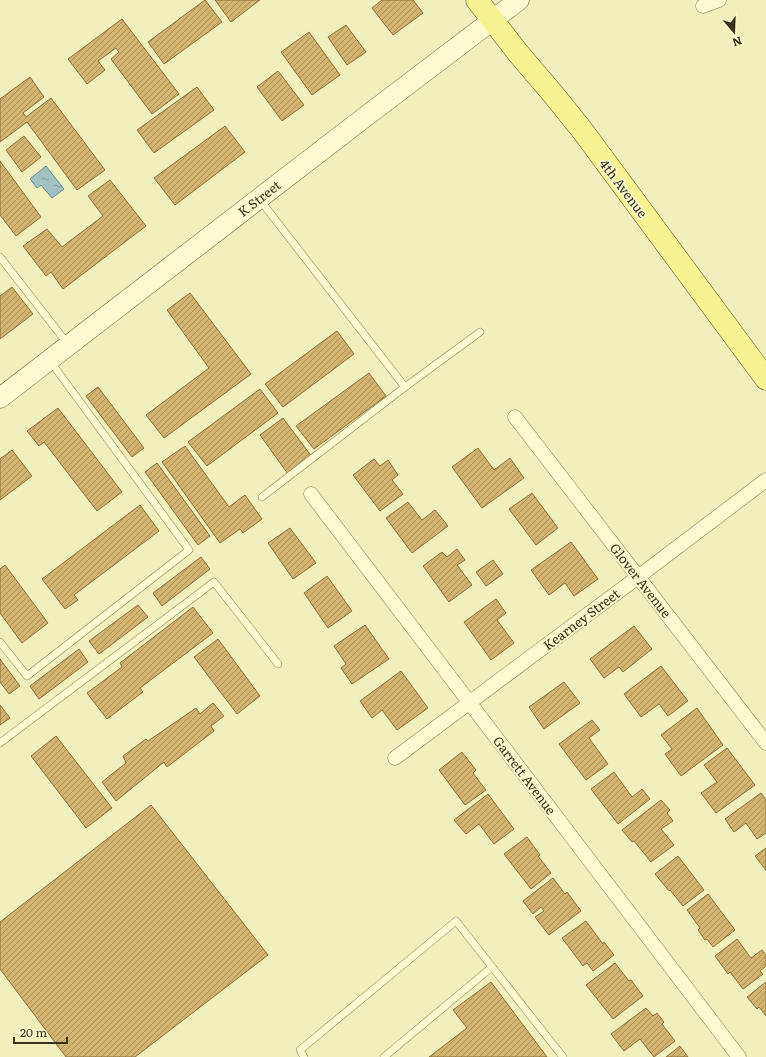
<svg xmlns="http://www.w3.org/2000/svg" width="766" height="1057" font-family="Literata,serif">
  <defs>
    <pattern id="water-ripples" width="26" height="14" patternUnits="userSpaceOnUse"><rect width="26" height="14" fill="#a1c2c1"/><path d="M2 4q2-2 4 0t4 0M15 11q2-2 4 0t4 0" fill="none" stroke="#849e9c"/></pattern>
    <pattern id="building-hatch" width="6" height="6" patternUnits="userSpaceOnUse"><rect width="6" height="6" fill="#d2b36f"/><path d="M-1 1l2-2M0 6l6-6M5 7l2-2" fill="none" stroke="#ab925a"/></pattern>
  </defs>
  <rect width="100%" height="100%" fill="#f1efbc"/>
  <polygon fill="url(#water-ripples)" stroke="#678f90" points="46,166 64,189 52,198 41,185 37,188 30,179"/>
  <g fill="url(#building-hatch)" stroke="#8b6f38">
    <polygon points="205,0 222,22 164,64 148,42"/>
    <polygon points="215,0 260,0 231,22"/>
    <polygon points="382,0 413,0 423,13 393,35 372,8"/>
    <polygon points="122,19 179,94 152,114 111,59 119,52 116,48 98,61 105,70 87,84 68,59"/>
    <polygon points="346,25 366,52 347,65 328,37"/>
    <polygon points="309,32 340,75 312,95 281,52"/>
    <polygon points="278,71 304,105 282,121 257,87"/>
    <polygon points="30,77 44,97 23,113 26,117 51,98 105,170 77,190 27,122 0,142 0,99"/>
    <polygon points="197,87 214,110 154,153 137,130"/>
    <polygon points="225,126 245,152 175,205 154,178"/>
    <polygon points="24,136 41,157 22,172 6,150"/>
    <polygon points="0,161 41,217 16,236 0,215"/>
    <polygon points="110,180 146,226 63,289 51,272 46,276 23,246 47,229 62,247 103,216 88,196"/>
    <polygon points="12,287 33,314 0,339 0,296"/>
    <polygon points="190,293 251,374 164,438 146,415 209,368 167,310"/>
    <polygon points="337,331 354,354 283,407 265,384"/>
    <polygon points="369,373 386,396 314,449 296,426"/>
    <polygon points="98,387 144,448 132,457 86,396"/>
    <polygon points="260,389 278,413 207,466 188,442"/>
    <polygon points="58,408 122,492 97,511 44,442 39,446 27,431"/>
    <polygon points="283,418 312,457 288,474 260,435"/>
    <polygon points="185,446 229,507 245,495 262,519 243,533 240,529 220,543 162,462"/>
    <polygon points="478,448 494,470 510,458 524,478 482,508 452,467"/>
    <polygon points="12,450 32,476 0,500 0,459"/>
    <polygon points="374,459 380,466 388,460 398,475 392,480 403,494 380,511 353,475"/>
    <polygon points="157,463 210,536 198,545 145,472"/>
    <polygon points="532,493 558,528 536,545 509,509"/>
    <polygon points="408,502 422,520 435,510 448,526 412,553 386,518"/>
    <polygon points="140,505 159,531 74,595 78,600 65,609 42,579"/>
    <polygon points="290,528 316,563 293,579 268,543"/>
    <polygon points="571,542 598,579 574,596 565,583 549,595 531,570"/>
    <polygon points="457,549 465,560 457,565 472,585 449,602 423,566 442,552 447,557"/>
    <polygon points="201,557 210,569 162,606 153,593"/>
    <polygon points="493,560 503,574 486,586 476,572"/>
    <polygon points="5,565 48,623 22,643 0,613 0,569"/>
    <polygon points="327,576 352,611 328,628 304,593"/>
    <polygon points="496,599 506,613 497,620 514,643 491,660 464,622"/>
    <polygon points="138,605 148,617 99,654 89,641"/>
    <polygon points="193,607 213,633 140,688 143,692 107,719 87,693 122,667 120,663"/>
    <polygon points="365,625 389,659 352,684 341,668 346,664 334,646"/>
    <polygon points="634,626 652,649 623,672 619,667 604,678 590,659"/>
    <polygon points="218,639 260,696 237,714 194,657"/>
    <polygon points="79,649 88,662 39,699 30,686"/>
    <polygon points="0,659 20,686 9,694 0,682"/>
    <polygon points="661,666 688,701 668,716 659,704 641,717 624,694"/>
    <polygon points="401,671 428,708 397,730 382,710 372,718 360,701"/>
    <polygon points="564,682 580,703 544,729 529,707"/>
    <polygon points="213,703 224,716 211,726 214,731 167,767 164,762 116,801 102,782 126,763 123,756 146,739 148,741 196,708 200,714"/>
    <polygon points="0,705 10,718 0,725"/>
    <polygon points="697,708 723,745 681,776 665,754 672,749 661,735"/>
    <polygon points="592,720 600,730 589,738 608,764 586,780 559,744"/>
    <polygon points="56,736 112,808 86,828 31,756"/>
    <polygon points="727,748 755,785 716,813 701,793 717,782 704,765"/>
    <polygon points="462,752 476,770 473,773 486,790 465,805 439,770"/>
    <polygon points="614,772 632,797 642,789 650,799 618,824 591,789"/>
    <polygon points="761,793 766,800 766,833 757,839 746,823 734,832 725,819"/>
    <polygon points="488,794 514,829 494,844 479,824 466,834 454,820"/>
    <polygon points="661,800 670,810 667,813 673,821 661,829 674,845 651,862 634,841 632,842 622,830"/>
    <polygon points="151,805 268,955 135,1057 66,1057 0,969 0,922"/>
    <polygon points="527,837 540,855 538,856 551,873 531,889 504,854"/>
    <polygon points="766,848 766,870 755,856"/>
    <polygon points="678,856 704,890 683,906 670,890 669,891 655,874"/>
    <polygon points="553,878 565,894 567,892 581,911 549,935 535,917 544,911 541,907 533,914 523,901"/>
    <polygon points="708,894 735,930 713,947 707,939 705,940 698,930 700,928 687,910"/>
    <polygon points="586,921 603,944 604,942 614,955 593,971 587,963 583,966 562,938"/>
    <polygon points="737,939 751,958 762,950 766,955 766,966 760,971 763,974 743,989 730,972 728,974 715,956"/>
    <polygon points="615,963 629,981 631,980 643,996 613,1019 586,985"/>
    <polygon points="491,982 547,1057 429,1057 467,1028 453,1010"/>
    <polygon points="766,982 766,1016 759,1007 757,1009 747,997"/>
    <polygon points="646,1008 653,1016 657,1013 664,1022 662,1024 675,1041 654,1057 640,1039 624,1051 611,1034"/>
    <polygon points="680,1046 688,1057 666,1057"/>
  </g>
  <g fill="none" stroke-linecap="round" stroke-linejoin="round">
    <defs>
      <g id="lane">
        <polyline points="260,200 405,387 262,497"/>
        <polyline points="0,257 67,343"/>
        <polyline points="405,387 480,332"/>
        <polyline points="0,642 27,676 189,550 50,361"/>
        <polyline points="0,743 214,582 278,664"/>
        <polyline points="304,1057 300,1050 456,921 563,1057"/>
        <polyline points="384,1057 492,967"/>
      </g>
      <g id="street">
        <polyline points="703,6 719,0"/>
        <polyline points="515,417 766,743"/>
        <polyline points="311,494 739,1057"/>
        <polyline points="395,758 638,577 766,480"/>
      </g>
      <polyline id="secondary" points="0,398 365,117 519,0"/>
      <polyline id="primary" points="477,0 518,53 553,94 582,130 766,379"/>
    </defs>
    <use href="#lane" stroke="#8a7f54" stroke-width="8"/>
    <use href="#street" stroke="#8a7f54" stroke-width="15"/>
    <use href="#secondary" stroke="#6b5f38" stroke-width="21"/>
    <use href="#primary" stroke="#574b29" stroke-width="23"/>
    <use href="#lane" stroke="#fbfad0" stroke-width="7"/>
    <use href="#street" stroke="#fbfad0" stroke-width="14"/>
    <use href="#secondary" stroke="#fbfad0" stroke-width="20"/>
    <use href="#primary" stroke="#f8f390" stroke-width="22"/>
  </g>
  <g text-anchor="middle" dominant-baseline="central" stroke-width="4" stroke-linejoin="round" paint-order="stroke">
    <g font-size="13" fill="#38301a" stroke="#f8f7cc">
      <text transform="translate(624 188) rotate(53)">4th Avenue</text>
      <text transform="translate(259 198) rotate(-38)">K Street</text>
      <text transform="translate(641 580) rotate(52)">Glover Avenue</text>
      <text transform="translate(581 619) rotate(-37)">Kearney Street</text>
      <text transform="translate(525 775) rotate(53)">Garrett Avenue</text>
    </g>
  </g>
  <g transform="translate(734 32) rotate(161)" stroke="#f8f7cc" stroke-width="3" paint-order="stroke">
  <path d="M0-3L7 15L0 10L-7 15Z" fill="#38301a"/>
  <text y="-6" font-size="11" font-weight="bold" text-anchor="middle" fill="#38301a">N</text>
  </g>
  <path d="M14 1037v6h53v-6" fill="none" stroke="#38301a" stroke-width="2"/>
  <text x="20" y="1037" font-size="12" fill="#38301a" stroke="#f8f7cc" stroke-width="3" paint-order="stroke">20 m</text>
</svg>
